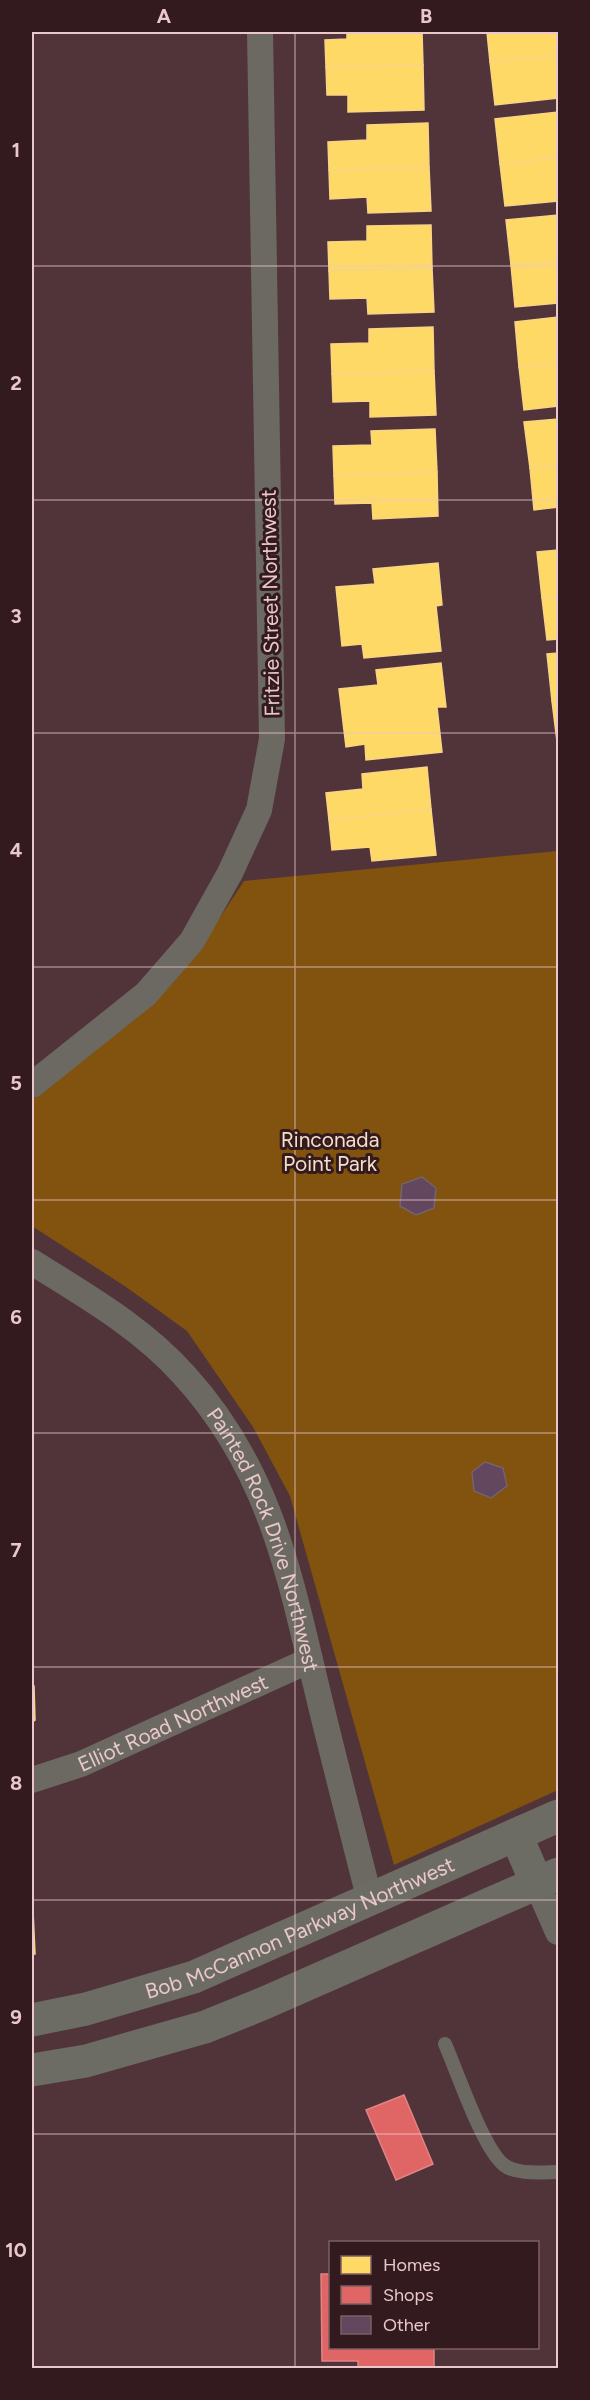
<svg xmlns="http://www.w3.org/2000/svg" width="590" height="2400" font-family="Figtree,sans-serif">
  <rect width="100%" height="100%" fill="#513439"/>
  <polygon fill="#81530f" points="558,851 558,1790 394,1865 290,1496 253,1427 187,1331 126,1287 32,1226 32,1100 153,1004 192,960 244,881"/>
  <g fill="#ffd966" stroke="#f9d484" stroke-width="1.5">
    <polygon points="347,32 422,32 423,65 326,67 325,40 347,39"/>
    <polygon points="487,32 558,32 558,55 490,62"/>
    <polygon points="558,55 558,98 495,105 490,62"/>
    <polygon points="423,65 424,110 348,112 348,95 327,95 326,67"/>
    <polygon points="558,112 558,158 500,164 495,119"/>
    <polygon points="428,123 429,167 329,170 328,142 367,140 367,125"/>
    <polygon points="558,158 558,201 505,206 500,164"/>
    <polygon points="429,167 431,211 368,213 367,197 330,199 329,170"/>
    <polygon points="558,215 558,260 511,265 506,220"/>
    <polygon points="431,225 432,268 329,271 328,242 367,241 367,226"/>
    <polygon points="558,260 558,303 515,307 511,265"/>
    <polygon points="432,268 434,312 368,314 367,298 330,299 329,271"/>
    <polygon points="558,317 558,363 519,367 515,322"/>
    <polygon points="433,327 434,371 332,374 331,344 369,343 369,329"/>
    <polygon points="558,363 558,406 524,410 519,367"/>
    <polygon points="434,371 436,415 370,417 370,401 333,402 332,374"/>
    <polygon points="558,419 558,465 530,468 524,422"/>
    <polygon points="435,429 437,472 334,476 333,446 372,445 371,431"/>
    <polygon points="558,465 558,507 534,510 530,468"/>
    <polygon points="437,472 438,516 373,519 372,503 335,504 334,476"/>
    <polygon points="558,550 558,597 542,598 537,552"/>
    <polygon points="438,563 442,605 436,606 441,651 364,658 362,644 342,646 336,587 375,584 373,569"/>
    <polygon points="558,597 558,639 547,640 542,598"/>
    <polygon points="558,653 558,700 552,701 547,654"/>
    <polygon points="441,663 446,707 437,707 442,752 366,760 365,744 346,747 339,689 378,685 376,670"/>
    <polygon points="558,700 558,741 557,741 552,701"/>
    <polygon points="427,767 431,809 329,820 326,793 363,789 362,774"/>
    <polygon points="431,809 436,855 372,861 370,847 332,850 329,820"/>
    <polygon points="32,1686 34,1686 35,1720 32,1722"/>
    <polygon points="32,1889 35,1954 32,1954"/>
  </g>
  <g fill="#e06666" stroke="#e38384" stroke-width="1.5">
    <polygon points="404,2095 433,2164 396,2180 366,2110"/>
    <polygon points="321,2274 330,2274 330,2348 434,2348 434,2368 358,2368 358,2361 322,2361"/>
  </g>
  <g fill="#62475e" stroke="#75636e" stroke-width="1.5">
    <polygon points="422,1177 436,1188 434,1208 416,1215 400,1206 402,1184"/>
    <polygon points="485,1462 503,1468 507,1486 491,1498 474,1491 472,1472"/>
  </g>
  <g fill="none" stroke-linecap="round" stroke-linejoin="round">
    <path stroke="#6c6963" stroke-width="14" d="M 445,2044 C 457,2071 483,2149 504,2165 C 516,2175 543,2172 558,2172"/>
    <g stroke="#6c6963" stroke-width="26">
      <polyline points="32,1085 146,994 192,941 230,873 259,810 272,739 260,32"/>
      <path id="s1" d="M 32,1262 C 86,1296 141,1327 184,1375 C 268,1467 288,1568 316,1685 C 333,1757 352,1829 370,1901"/>
      <path id="s2" d="M 32,1780 L 81,1764 L 310,1660"/>
      <polyline points="537,1884 558,1932"/>
    </g>
    <g stroke="#6c6c65" stroke-width="33">
      <polyline points="516,1835 537,1884"/>
      <path id="s3" d="M 32,2020 L 86,2009 L 194,1977 L 558,1816"/>
      <polyline points="32,2070 86,2061 205,2027 262,2004 558,1874"/>
    </g>
  </g>
  <path fill="none" stroke="#eac7ca" stroke-width="1.5" stroke-opacity="0.55" d="M 295,32 L 295,2368M 32,266 L 558,266M 32,500 L 558,500M 32,733 L 558,733M 32,967 L 558,967M 32,1200 L 558,1200M 32,1433 L 558,1433M 32,1667 L 558,1667M 32,1900 L 558,1900M 32,2134 L 558,2134"/>
  <g text-anchor="middle" dominant-baseline="central" stroke-width="6" stroke-linejoin="round" paint-order="stroke">
    <g font-size="21" fill="#eac7ca" stroke="#331a1e">
      <text transform="translate(270 603) rotate(-91)">Fritzie Street Northwest</text>
      <text stroke="none"><textPath href="#s1" startOffset="376">Painted Rock Drive Northwest</textPath></text>
      <text stroke="none"><textPath href="#s2" startOffset="152">Elliot Road Northwest</textPath></text>
      <text stroke="none"><textPath href="#s3" startOffset="284">Bob McCannon Parkway Northwest</textPath></text>
    </g>
    <g font-size="21" fill="#f4dfc8" stroke="#331a1e">
      <text x="330" y="1139">Rinconada<tspan x="330" dy="24">Point Park</tspan></text>
    </g>
  </g>
  <rect width="590" height="2400" fill="none" stroke="#331a1e" stroke-width="66"/>
  <rect x="329" y="2241" width="210" height="108" fill="#331a1e" stroke="#7c5f63" stroke-width="1.5"/>
  <rect x="341" y="2256" width="30" height="18" fill="#ffd966" stroke="#7c5f63" stroke-width="1.5"/>
  <text x="383" y="2271" font-size="18" fill="#eac7ca">Homes</text>
  <rect x="341" y="2286" width="30" height="18" fill="#e06666" stroke="#7c5f63" stroke-width="1.5"/>
  <text x="383" y="2301" font-size="18" fill="#eac7ca">Shops</text>
  <rect x="341" y="2316" width="30" height="18" fill="#62475e" stroke="#7c5f63" stroke-width="1.5"/>
  <text x="383" y="2331" font-size="18" fill="#eac7ca">Other</text>
  <rect x="33" y="33" width="524" height="2334" fill="none" stroke="#eac7ca" stroke-width="2"/>
  <g font-size="20" text-anchor="middle" font-weight="bold" fill="#eac7ca">
    <text x="164" y="23">A</text>
    <text x="426" y="23">B</text>
    <text x="16" y="157">1</text>
    <text x="16" y="390">2</text>
    <text x="16" y="623">3</text>
    <text x="16" y="857">4</text>
    <text x="16" y="1090">5</text>
    <text x="16" y="1324">6</text>
    <text x="16" y="1557">7</text>
    <text x="16" y="1790">8</text>
    <text x="16" y="2024">9</text>
    <text x="16" y="2257">10</text>
  </g>
</svg>
